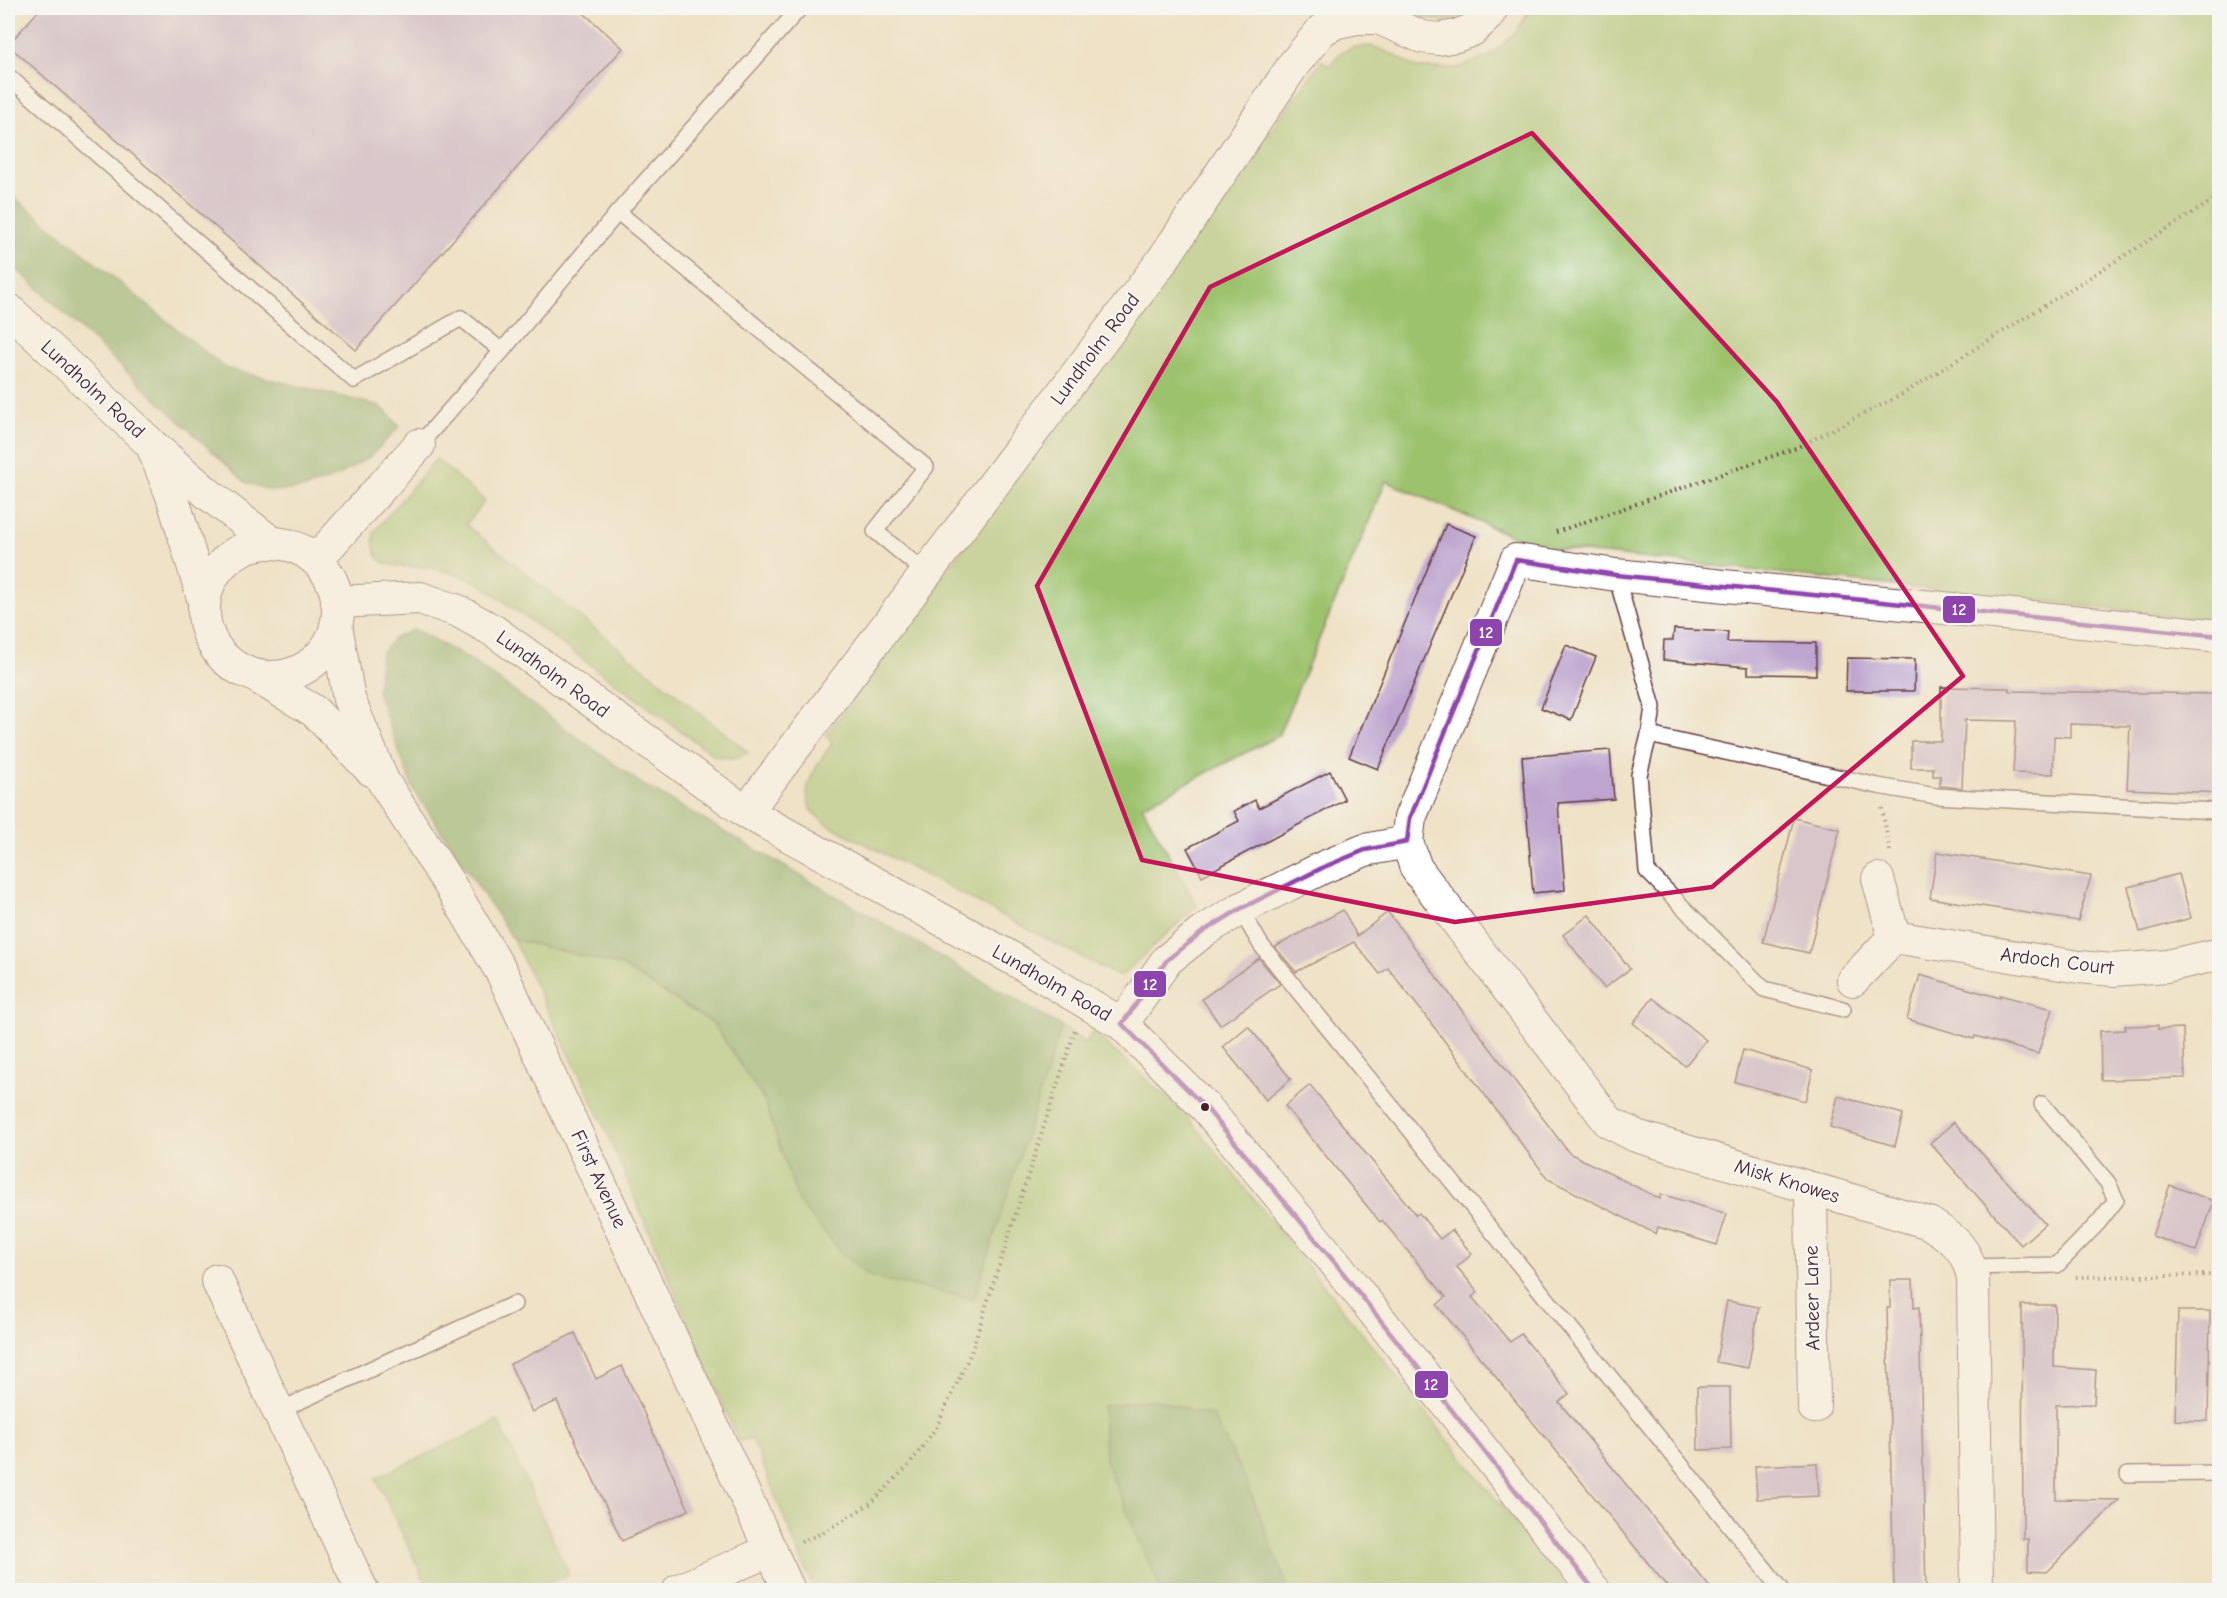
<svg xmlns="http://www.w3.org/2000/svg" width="2227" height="1598" font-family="'Comic Neue',sans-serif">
  <rect width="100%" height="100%" fill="#f6f6f2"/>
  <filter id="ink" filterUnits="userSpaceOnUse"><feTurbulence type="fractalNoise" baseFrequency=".0167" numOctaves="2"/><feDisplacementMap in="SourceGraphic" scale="12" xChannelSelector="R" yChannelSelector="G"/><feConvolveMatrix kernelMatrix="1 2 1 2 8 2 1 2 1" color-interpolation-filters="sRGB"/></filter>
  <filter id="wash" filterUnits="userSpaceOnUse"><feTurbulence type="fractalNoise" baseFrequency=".008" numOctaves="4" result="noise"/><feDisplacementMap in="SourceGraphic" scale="24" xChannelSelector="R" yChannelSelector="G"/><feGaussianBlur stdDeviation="1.35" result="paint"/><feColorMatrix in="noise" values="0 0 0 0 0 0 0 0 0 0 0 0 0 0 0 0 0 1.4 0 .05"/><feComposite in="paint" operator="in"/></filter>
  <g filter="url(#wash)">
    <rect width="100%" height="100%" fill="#efe2c6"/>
    <g fill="#9dc26d" stroke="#74704c" stroke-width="1.5">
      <path d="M 1402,8 L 1471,8 C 1467,10 1463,15 1459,17 C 1446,25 1413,17 1402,8 Z"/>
      <path d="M 1531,8 L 2219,8 L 2219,621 L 1548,548 L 1507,534 L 1386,481 L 1278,736 L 1142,806 L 1197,906 L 1120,977 L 829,825 C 824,821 817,817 814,813 C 795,789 820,762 832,743 L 826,735 L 1322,60 L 1329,66 L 1341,52 L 1353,47 L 1372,46 L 1388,52 L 1417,68 L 1457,68 L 1490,56 L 1515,33 Z"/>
      <path d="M 436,459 L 485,501 L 466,525 L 748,752 C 740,760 726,758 715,756 L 479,583 C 461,576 443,569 424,567 C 397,565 370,573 374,532 Z"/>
      <polygon points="513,939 622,966 714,1024 764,1100 799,1203 973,1299 1061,1026 1086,1043 1092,1031 1186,1115 1569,1590 814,1590 752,1439 738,1441 602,1121"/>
      <polygon points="498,1421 569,1574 534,1590 429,1590 376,1478"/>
    </g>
    <g fill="#7ea860" stroke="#646446" stroke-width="1.5">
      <polygon points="8,192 225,368 380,406 400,426 371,456 338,476 303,489 271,491 245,482 8,261"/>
      <polygon points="414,629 472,661 642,784 1061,1026 974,1299 871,1277 845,1256 799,1203 764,1100 714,1024 622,966 513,939 413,789 377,692 381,653 394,638"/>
      <polygon points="1153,1399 1213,1416 1245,1479 1289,1590 1161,1590 1105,1461 1103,1406"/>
    </g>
    <g id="blocks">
      <g fill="#bea5cf">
        <polygon points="41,8 578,8 623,48 356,350 8,45"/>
        <polygon points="1446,524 1476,536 1378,769 1349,757"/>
        <polygon points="1674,629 1728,632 1727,642 1816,643 1816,675 1748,674 1748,667 1663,660 1664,640 1673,640"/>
        <polygon points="1566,645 1596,657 1571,720 1541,708"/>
        <polygon points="1847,658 1915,659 1914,691 1846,691"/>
        <polygon points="1941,687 2009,688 2009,691 2220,694 2220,793 2127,789 2130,726 2070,724 2070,737 2054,736 2053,774 2013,773 2016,721 1965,720 1962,788 1940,786 1940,776 1933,776 1933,768 1911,768 1911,741 1941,741"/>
        <polygon points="1610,750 1614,799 1558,803 1565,890 1533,893 1522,757"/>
        <polygon points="1330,771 1345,800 1202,876 1187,848 1239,821 1234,811 1255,800 1259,808"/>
        <polygon points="1794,818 1840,829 1809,953 1763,942"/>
        <polygon points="1937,852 2091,876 2078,921 1930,898"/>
        <polygon points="2179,874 2191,918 2140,932 2128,887"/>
        <polygon points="1343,910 1357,936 1388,912 1569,1153 1660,1199 1661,1194 1727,1214 1717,1245 1658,1227 1656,1234 1548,1179 1434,1027 1388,968 1380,974 1354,942 1296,972 1275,947"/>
        <polygon points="1589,915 1630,969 1604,988 1563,935"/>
        <polygon points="1259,958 1280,984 1220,1025 1202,999"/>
        <polygon points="1920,975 2000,998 2000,995 2052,1009 2038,1054 1975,1036 1974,1039 1907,1019"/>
        <polygon points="1653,998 1706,1040 1685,1066 1633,1023"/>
        <polygon points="2158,1025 2158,1029 2183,1028 2185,1078 2101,1080 2100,1031 2125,1030 2125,1026"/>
        <polygon points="1248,1026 1291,1079 1266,1100 1223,1047"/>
        <polygon points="1743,1050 1813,1070 1805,1101 1735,1082"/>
        <polygon points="1310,1085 1416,1215 1419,1213 1440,1239 1452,1230 1472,1254 1457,1267 1478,1292 1472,1297 1510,1342 1521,1334 1569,1394 1559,1402 1712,1590 1670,1590 1437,1305 1446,1297 1382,1220 1380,1222 1285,1106"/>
        <polygon points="1838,1096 1903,1114 1895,1146 1830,1127"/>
        <polygon points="1954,1122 2045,1224 2021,1245 1930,1143"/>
        <polygon points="2170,1185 2214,1201 2196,1251 2152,1236"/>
        <polygon points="1890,1280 1913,1280 1914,1308 1919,1307 1926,1590 1894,1590 1887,1308 1890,1308"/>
        <polygon points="1727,1301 1759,1307 1748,1368 1716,1362"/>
        <polygon points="2022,1305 2055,1305 2054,1367 2096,1370 2094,1404 2056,1405 2056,1499 2119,1500 2047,1572 2028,1571 2028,1539 2023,1539"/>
        <polygon points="2178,1311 2210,1311 2208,1421 2175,1420"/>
        <polygon points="575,1333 596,1379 622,1366 689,1510 622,1541 557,1401 532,1412 510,1364"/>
        <polygon points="1697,1387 1730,1387 1731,1449 1698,1450"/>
        <polygon points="1817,1463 1819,1496 1757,1499 1755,1466"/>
      </g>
    </g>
  </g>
  <g filter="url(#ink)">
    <use href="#blocks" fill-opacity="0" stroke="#633c42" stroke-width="1.5"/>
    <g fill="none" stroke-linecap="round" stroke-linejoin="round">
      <defs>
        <g id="service">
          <polyline points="8,76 354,380 461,318 502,351"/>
          <polyline points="618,212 926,467 875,531 926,573"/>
          <polyline points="419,445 502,351 618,212 800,8"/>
          <polyline points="1616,575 1653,707 1649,735 1639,775 1647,871 1764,989 1843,1009"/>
          <polyline points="1649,735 1878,786 1936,796 2215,811"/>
          <polyline points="1240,909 1261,945 1782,1590"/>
          <polyline points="1970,1267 2057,1265 2098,1223 2116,1200 2108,1183 2042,1104"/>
          <polyline points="278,1411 514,1304"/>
          <polyline points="2128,1474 2220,1473"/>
        </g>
        <g id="minor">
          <polyline points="8,309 152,445 207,493 272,543"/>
          <polyline points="153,448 172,496 204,601"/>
          <circle cx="271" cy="610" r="67"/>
          <polyline points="317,559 419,445"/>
          <polyline points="337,602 420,598 458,611 494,631 746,812 1015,960 1122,1024 1207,1109 1336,1264 1594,1590"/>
          <polyline points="336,625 349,699 383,781 451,887 502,973 789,1590"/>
          <polyline points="255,676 314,711 371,770"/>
          <polyline points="746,812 1162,261 1294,64 1322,30 1337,22 1357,18 1378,18 1422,37 1438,39 1456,36 1472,30 1487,16 1492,8"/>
          <polyline points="1878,879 1894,937"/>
          <polyline points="1853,980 1894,937 2079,967 2113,970 2167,966 2220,954"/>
          <polyline points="1122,1024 1167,960 1204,931 1240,909 1324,867 1365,850 1407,842"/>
          <polyline points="1811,1189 1814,1407"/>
          <polyline points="217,1280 362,1590"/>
          <polyline points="679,1590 771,1550"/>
          <path d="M 1977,1590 L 1973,1279 C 1967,1248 1954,1239 1929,1223 L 1636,1136 L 1609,1122 L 1416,868 L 1407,842 L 1410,818 L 1516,560 L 1616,575 L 2220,636"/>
        </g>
      </defs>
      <use href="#service" stroke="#633c42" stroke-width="18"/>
      <use href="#minor" stroke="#633c42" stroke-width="34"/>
      <g stroke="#633c42" stroke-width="4" stroke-dasharray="1.5 4.5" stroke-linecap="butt">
        <polyline points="1556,532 1796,448 1901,395 2220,196"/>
        <polyline points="1882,808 1890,851"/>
        <polyline points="2076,1277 2220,1275"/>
        <polyline points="801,1542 824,1532 871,1503 910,1464 936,1428 971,1353 1075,1030"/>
      </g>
      <use href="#service" stroke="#fff" stroke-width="15"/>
      <use href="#minor" stroke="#fff" stroke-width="32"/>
      <defs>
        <polyline id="bus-1" points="1594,1590 1336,1264 1207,1109 1122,1024 1167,960 1204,931 1240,909 1324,867 1365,850 1407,842 1410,818 1516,560 1616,575 2220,636"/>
      </defs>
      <use href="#bus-1" stroke="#f6f6f2" stroke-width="9"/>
      <use href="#bus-1" stroke="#8e44ad" stroke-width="4.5"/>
    </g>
  </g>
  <path d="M0 0H2227V1598H0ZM 1532,133 L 1777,402 L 1963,676 L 1712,887 L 1455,922 L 1142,860 L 1037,586 L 1210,287 Z" fill="#efe2c6" fill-opacity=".55" fill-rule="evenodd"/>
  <path fill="none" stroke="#c2185b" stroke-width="4.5" stroke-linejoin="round" d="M 1532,133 L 1777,402 L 1963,676 L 1712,887 L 1455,922 L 1142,860 L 1037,586 L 1210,287 Z"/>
  <circle fill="#4a1f2b" stroke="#f6f6f2" stroke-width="2" cx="1205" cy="1107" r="5"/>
  <g text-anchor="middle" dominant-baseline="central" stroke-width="4.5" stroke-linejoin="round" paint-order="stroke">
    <g font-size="20" fill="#4a1f2b" stroke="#f6f6f2">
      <text transform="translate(1095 349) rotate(-53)">Lundholm Road</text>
      <text transform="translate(93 389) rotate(43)">Lundholm Road</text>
      <text transform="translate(553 674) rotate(36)">Lundholm Road</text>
      <text transform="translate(2057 961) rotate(7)">Ardoch Court</text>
      <text transform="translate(1052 983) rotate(30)">Lundholm Road</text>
      <text transform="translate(599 1179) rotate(65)">First Avenue</text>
      <text transform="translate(1787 1181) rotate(17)">Misk Knowes</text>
      <text transform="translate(1812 1298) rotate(-91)">Ardeer Lane</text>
    </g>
  </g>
  <g stroke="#f6f6f2" stroke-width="2">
    <rect x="1942" y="595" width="34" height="29" rx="6" fill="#8e44ad"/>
    <rect x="1469" y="618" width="34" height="29" rx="6" fill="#8e44ad"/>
    <rect x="1133" y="970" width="34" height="28" rx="6" fill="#8e44ad"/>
    <rect x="1414" y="1370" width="35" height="29" rx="6" fill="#8e44ad"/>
  </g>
  <g font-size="16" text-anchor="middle" font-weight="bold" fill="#fff">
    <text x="1959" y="615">12</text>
    <text x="1486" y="638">12</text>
    <text x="1150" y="990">12</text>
    <text x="1431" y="1390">12</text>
  </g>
  <rect width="2227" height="1598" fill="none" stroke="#f6f6f2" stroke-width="30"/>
</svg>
